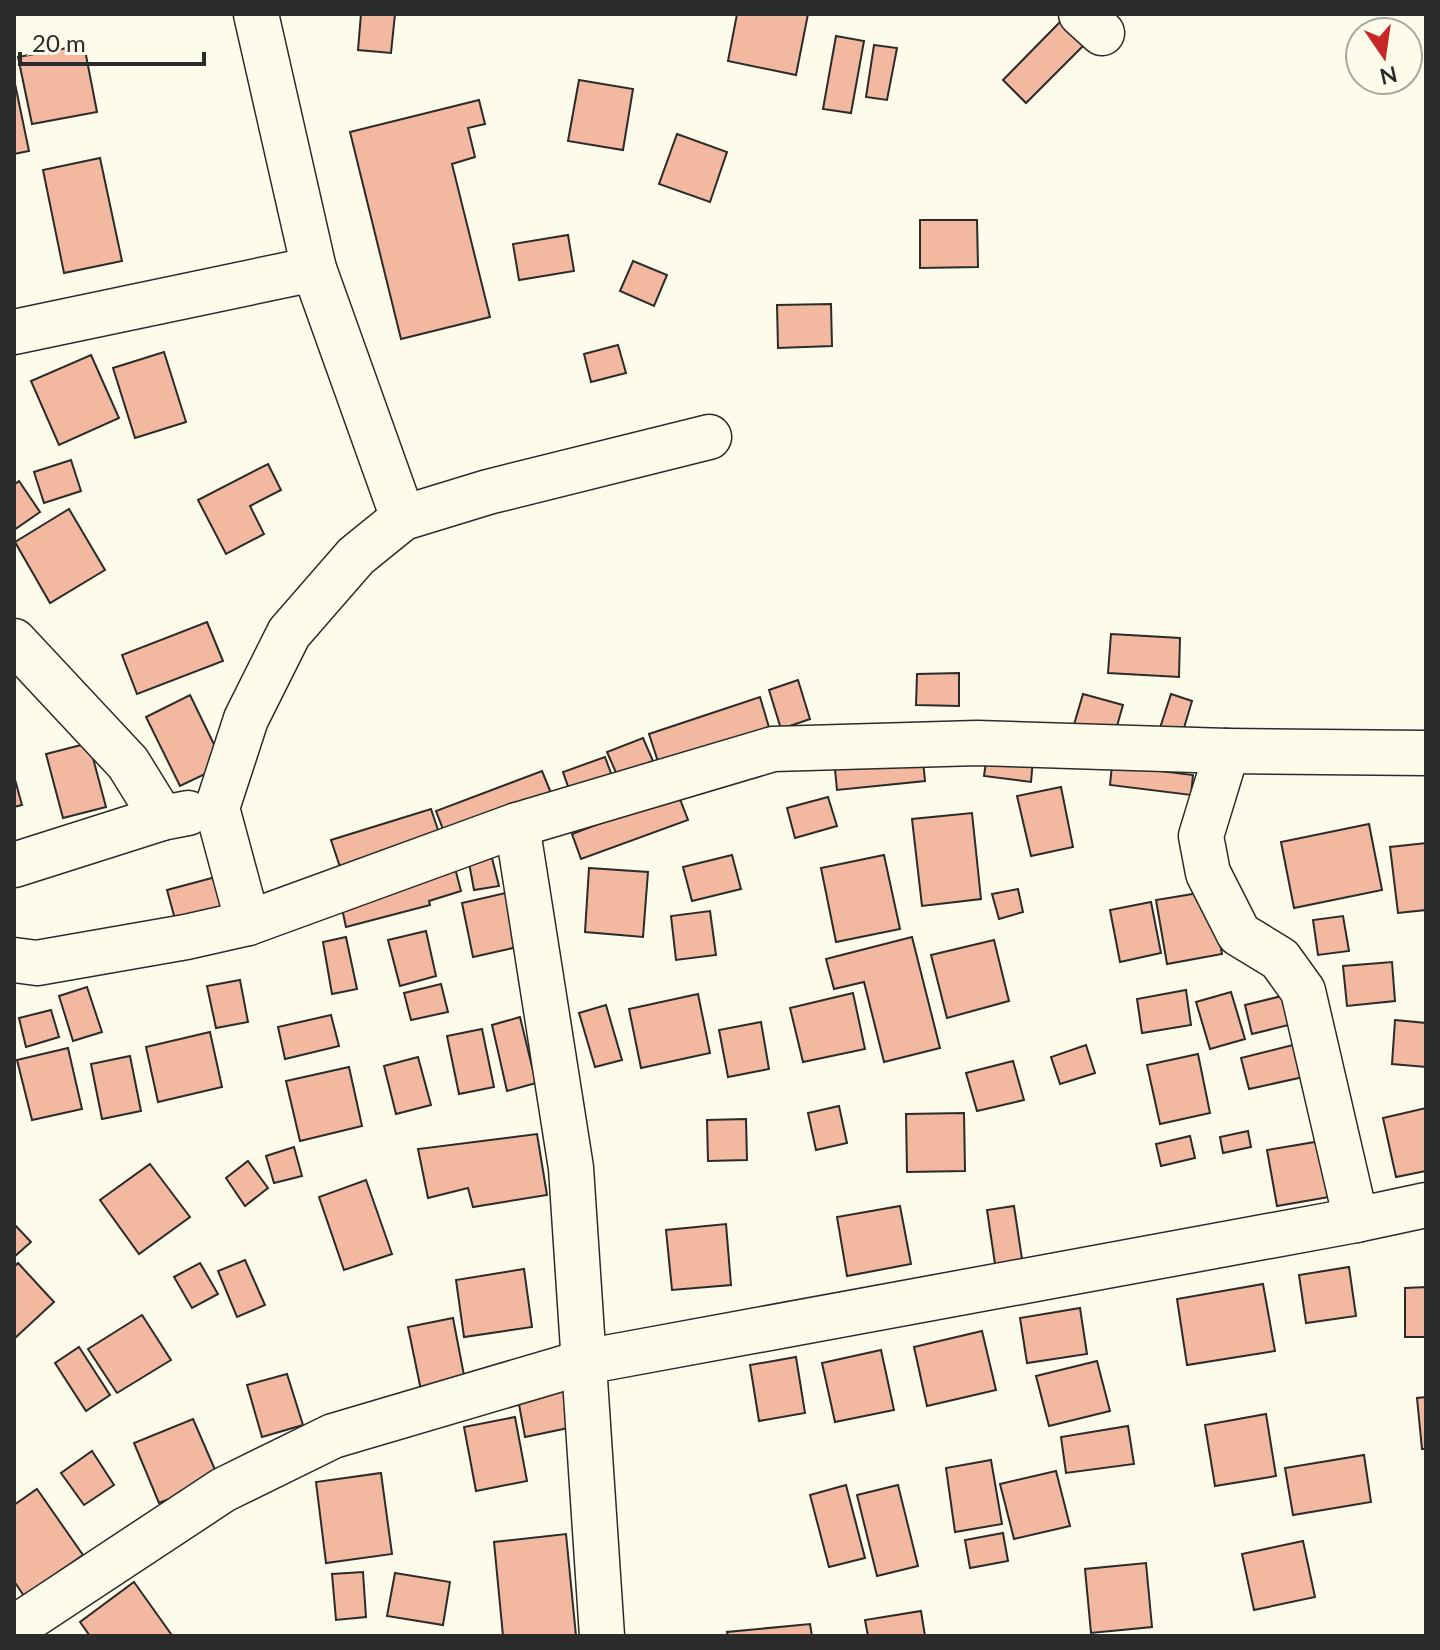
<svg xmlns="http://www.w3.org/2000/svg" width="1440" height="1650" font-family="Lato,sans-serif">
  <rect width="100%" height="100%" fill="#fdfbea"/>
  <g fill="#f2b8a0" stroke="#2b2b2b" stroke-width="2">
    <polygon points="361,14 395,14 391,53 358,50"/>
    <polygon points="737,14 808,14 796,75 728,61"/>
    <polygon points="1061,21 1085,44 1026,103 1003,80"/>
    <polygon points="836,36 864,41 851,113 823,109"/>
    <polygon points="84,45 97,112 32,124 18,57"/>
    <polygon points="874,45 897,48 887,100 866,97"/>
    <polygon points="14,79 29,151 14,154"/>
    <polygon points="579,80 633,89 623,150 568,141"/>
    <polygon points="479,100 485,124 468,128 475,157 452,164 490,317 401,339 350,132"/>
    <polygon points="677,134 727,152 710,202 659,184"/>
    <polygon points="100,158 122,261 64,273 43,170"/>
    <polygon points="920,220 977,220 978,267 920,268"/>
    <polygon points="568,235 574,271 519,280 513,244"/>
    <polygon points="633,261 667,275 654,306 620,291"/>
    <polygon points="831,304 832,346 778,348 777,305"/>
    <polygon points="618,345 626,373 591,382 584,354"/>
    <polygon points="164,352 186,422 135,438 113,368"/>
    <polygon points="91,355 119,418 59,445 31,381"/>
    <polygon points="71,460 81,491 44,503 34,472"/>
    <polygon points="268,464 281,490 250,506 264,534 226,554 198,500"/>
    <polygon points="19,481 40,512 14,530 14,485"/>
    <polygon points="69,509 105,570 50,603 15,542"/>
    <polygon points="207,622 223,661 137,694 122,655"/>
    <polygon points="1111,634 1180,638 1179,677 1108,673"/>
    <polygon points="959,673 959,706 916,705 917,674"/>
    <polygon points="798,680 810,719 781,729 769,690"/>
    <polygon points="1083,694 1123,705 1113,740 1073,728"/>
    <polygon points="1171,694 1192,701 1181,738 1159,731"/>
    <polygon points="190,695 224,765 180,786 146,717"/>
    <polygon points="760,697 771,734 661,771 649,734"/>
    <polygon points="643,738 653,761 617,775 607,752"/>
    <polygon points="89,743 106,807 63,818 46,754"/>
    <polygon points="922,750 925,781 837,790 834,759"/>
    <polygon points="987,754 1033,759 1031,782 984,776"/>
    <polygon points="605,757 615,784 572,798 563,772"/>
    <polygon points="1112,765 1193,775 1191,795 1110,785"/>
    <polygon points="542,771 553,798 446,837 436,811"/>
    <polygon points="14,776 22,805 14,807"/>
    <polygon points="1061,787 1073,847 1031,856 1017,796"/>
    <polygon points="678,794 688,820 581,859 572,834"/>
    <polygon points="828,797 837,826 795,838 787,808"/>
    <polygon points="431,809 441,839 341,870 331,840"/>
    <polygon points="972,813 981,899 922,906 912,819"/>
    <polygon points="1369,824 1382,890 1294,908 1281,842"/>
    <polygon points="1426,843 1426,910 1398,913 1390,847"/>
    <polygon points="732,855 741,889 692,901 683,867"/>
    <polygon points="884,855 900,929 836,942 821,868"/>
    <polygon points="492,858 499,886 474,890 469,863"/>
    <polygon points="455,868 461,891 429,901 430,905 346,927 341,904"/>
    <polygon points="589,868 648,872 643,937 585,932"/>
    <polygon points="223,875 233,916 178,930 167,890"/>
    <polygon points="1018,889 1023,912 999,919 992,894"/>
    <polygon points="1211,891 1222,954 1167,964 1156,900"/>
    <polygon points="510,892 522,946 473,957 462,903"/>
    <polygon points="1151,902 1161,953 1120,962 1110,910"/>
    <polygon points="710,911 716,955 676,960 671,916"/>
    <polygon points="1343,916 1349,951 1318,955 1313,920"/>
    <polygon points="426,931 436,976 400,986 388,940"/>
    <polygon points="346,937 357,989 332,994 323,942"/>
    <polygon points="912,937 940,1048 884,1062 864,982 834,989 826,959"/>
    <polygon points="994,940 1009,1001 947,1018 931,955"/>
    <polygon points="1392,962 1395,1001 1347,1006 1343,966"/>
    <polygon points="240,980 248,1022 216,1028 207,986"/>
    <polygon points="441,984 448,1012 411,1020 404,993"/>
    <polygon points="87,987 102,1032 73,1041 59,996"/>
    <polygon points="1186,990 1191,1025 1142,1033 1137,999"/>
    <polygon points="1231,992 1245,1039 1210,1049 1196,1002"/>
    <polygon points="853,993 865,1049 803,1062 790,1008"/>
    <polygon points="1294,993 1301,1022 1252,1034 1245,1005"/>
    <polygon points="698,994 710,1053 641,1068 629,1009"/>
    <polygon points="606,1005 622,1060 595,1067 579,1013"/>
    <polygon points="51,1010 59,1037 26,1047 19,1018"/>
    <polygon points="331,1015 339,1046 285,1059 278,1027"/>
    <polygon points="520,1017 536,1083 507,1091 492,1025"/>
    <polygon points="1395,1020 1426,1023 1426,1067 1392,1064"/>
    <polygon points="761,1022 769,1069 728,1077 719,1030"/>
    <polygon points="482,1029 494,1087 459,1094 447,1036"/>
    <polygon points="210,1032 222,1087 158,1102 146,1047"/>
    <polygon points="1301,1043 1308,1076 1249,1089 1241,1058"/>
    <polygon points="1086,1045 1095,1073 1060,1084 1051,1057"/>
    <polygon points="68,1048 82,1109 32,1120 17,1060"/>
    <polygon points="1198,1054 1210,1113 1160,1124 1147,1065"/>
    <polygon points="130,1056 141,1111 102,1119 91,1064"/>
    <polygon points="418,1057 431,1105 396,1114 384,1066"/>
    <polygon points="1013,1061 1024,1100 977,1111 966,1073"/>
    <polygon points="349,1067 362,1126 300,1141 286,1081"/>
    <polygon points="839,1106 847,1143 816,1150 808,1113"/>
    <polygon points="1426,1108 1426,1171 1396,1177 1383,1118"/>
    <polygon points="964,1113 965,1171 907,1172 906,1114"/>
    <polygon points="746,1119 747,1160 708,1161 707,1120"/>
    <polygon points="1248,1131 1251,1147 1223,1153 1220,1137"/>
    <polygon points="537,1134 547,1195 473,1207 468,1188 428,1198 418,1149"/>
    <polygon points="1190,1136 1195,1158 1161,1166 1156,1144"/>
    <polygon points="1321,1141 1329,1197 1277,1206 1267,1150"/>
    <polygon points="294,1147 302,1176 274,1183 266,1156"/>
    <polygon points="248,1161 268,1188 245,1206 226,1178"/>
    <polygon points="150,1164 190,1217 139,1254 100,1200"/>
    <polygon points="366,1180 392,1254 344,1270 319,1197"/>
    <polygon points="900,1206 911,1264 847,1276 837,1217"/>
    <polygon points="1014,1206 1025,1279 998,1284 987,1210"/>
    <polygon points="14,1224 31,1242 14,1257"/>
    <polygon points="726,1224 731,1285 672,1290 666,1230"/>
    <polygon points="245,1260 265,1305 237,1317 218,1271"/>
    <polygon points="18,1263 54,1302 14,1339 14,1267"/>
    <polygon points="200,1263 218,1294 192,1308 174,1277"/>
    <polygon points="1349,1267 1356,1316 1306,1323 1299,1275"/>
    <polygon points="524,1269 532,1327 464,1337 456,1280"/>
    <polygon points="1263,1284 1275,1351 1187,1365 1177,1299"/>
    <polygon points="1426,1287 1426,1337 1405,1337 1405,1288"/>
    <polygon points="1080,1308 1087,1354 1027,1363 1020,1318"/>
    <polygon points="142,1315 171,1360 117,1393 88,1349"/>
    <polygon points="453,1318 467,1391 423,1400 408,1327"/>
    <polygon points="982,1331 996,1390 927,1406 914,1347"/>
    <polygon points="79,1347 110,1395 86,1411 55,1363"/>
    <polygon points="881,1350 894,1410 835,1422 822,1363"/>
    <polygon points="796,1357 805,1413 759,1421 750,1365"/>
    <polygon points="1097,1361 1110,1411 1049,1426 1036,1376"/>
    <polygon points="287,1374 303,1425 262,1437 247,1385"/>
    <polygon points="571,1388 578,1426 525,1437 518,1399"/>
    <polygon points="1426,1397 1426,1449 1422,1449 1417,1398"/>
    <polygon points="1266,1414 1276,1476 1215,1486 1205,1425"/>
    <polygon points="515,1417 527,1481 476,1491 464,1427"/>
    <polygon points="193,1419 219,1479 159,1503 134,1443"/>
    <polygon points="1128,1426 1134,1464 1066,1473 1061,1437"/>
    <polygon points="92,1451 114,1485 84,1505 61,1473"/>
    <polygon points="1364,1455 1371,1502 1293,1515 1285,1468"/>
    <polygon points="991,1460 1002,1524 955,1532 946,1468"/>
    <polygon points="1056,1471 1070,1526 1014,1539 1000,1484"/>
    <polygon points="381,1473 392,1554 326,1563 316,1482"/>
    <polygon points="846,1485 865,1558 829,1567 810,1495"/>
    <polygon points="898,1485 918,1566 877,1576 857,1495"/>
    <polygon points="37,1489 83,1555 24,1596 14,1581 14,1505"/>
    <polygon points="1003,1533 1008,1561 970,1568 965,1540"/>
    <polygon points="566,1534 576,1636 503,1636 494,1542"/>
    <polygon points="1303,1541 1315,1597 1254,1610 1242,1554"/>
    <polygon points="1146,1563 1152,1627 1091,1633 1085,1569"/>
    <polygon points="363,1572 366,1617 336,1620 332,1574"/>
    <polygon points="395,1573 450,1582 443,1625 387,1616"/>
    <polygon points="134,1582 171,1634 168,1636 90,1636 80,1622"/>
    <polygon points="921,1611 925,1636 868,1636 865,1620"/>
    <polygon points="810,1624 812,1636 728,1636 727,1632"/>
  </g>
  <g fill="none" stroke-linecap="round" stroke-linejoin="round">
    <defs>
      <g id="minor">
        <polyline points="256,14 314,269 403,518"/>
        <polyline points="1081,14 1102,33"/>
        <polyline points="14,332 314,269"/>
        <polyline points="14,641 128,763 162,818"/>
        <polyline points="1227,751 1201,836 1208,873 1239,934 1280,959 1303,991 1356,1220"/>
        <polyline points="517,825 571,1168 602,1636"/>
        <polyline points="14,865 162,818 188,813"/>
        <polyline points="248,923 217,808 246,719 289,633 356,556 403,518 488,492 709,437"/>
        <polyline points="14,960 37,963 186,937 248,923 517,825 773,749 977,743 1227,751 1426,753"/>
        <polyline points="14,1628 223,1490 333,1436 584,1362 1356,1220 1426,1205"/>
      </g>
    </defs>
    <use href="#minor" stroke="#2b2b2b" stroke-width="47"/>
    <use href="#minor" stroke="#fdfbea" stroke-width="44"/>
  </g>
  <rect width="1440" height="1650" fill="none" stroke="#2b2b2b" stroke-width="32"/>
  <g transform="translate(1384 56) rotate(167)"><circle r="38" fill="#fdfbea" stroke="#a9a89e" stroke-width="2"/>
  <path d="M0-6L14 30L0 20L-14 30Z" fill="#c62828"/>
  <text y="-12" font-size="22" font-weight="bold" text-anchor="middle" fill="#2b2b2b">N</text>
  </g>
  <path d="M20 52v12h184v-12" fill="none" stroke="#2b2b2b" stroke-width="4"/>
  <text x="32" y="52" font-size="24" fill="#2b2b2b" stroke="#fdfbea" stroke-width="6" paint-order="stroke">20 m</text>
</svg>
